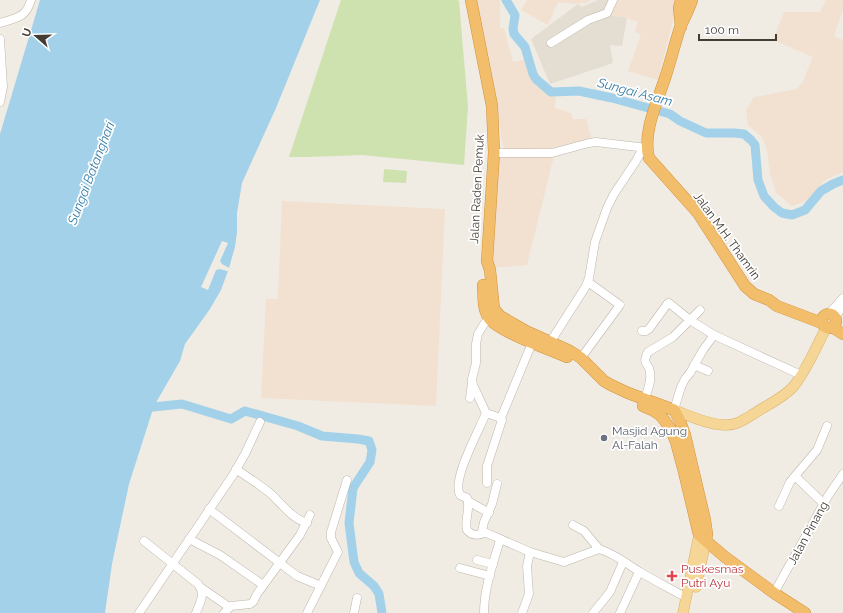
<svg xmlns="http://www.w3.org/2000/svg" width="843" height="613" font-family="Raleway,sans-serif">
  <rect width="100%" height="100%" fill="#f0ece4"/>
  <polygon fill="#e4ddd2" points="598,0 610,0 609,15 627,18 622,46 610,45 613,63 550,84 531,39 578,4 582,7"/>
  <g fill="#f2e1d0">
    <polygon points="477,0 500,0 500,28 504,28 513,62 530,58 535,77 550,94 556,97 555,108 571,113 573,119 586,119 592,140 565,146 548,148 504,150 480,29"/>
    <polygon points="527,0 589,0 589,2 576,4 558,2 548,25 521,10"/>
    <polygon points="615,0 678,0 658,80 628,71 641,35 635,32 638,22 627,18 609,15"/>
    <polygon points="826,0 843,0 843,10 834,36 843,40 843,172 825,180 809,200 792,206 776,193 770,175 767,150 762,137 748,125 746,110 754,97 797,89 803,81 813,57 773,40 784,12 820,12"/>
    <polygon points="555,152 527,265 493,268 490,259 497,153"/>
    <polygon points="282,201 445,209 436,406 261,398 266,299 278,299"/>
  </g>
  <g fill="#cee2af">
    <polygon points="341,0 457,0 459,1 468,107 464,165 362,155 309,157 289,157"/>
    <polygon points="384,169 407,171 406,183 383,182"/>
  </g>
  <polygon fill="#a3d1ea" points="40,0 320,0 276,108 242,183 237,213 237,232 235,247 229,268 221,290 210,309 185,344 180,361 154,406 129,484 112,564 105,613 0,613 0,134"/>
  <polygon fill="#f0ece4" points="222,241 228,243 220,261 222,264 231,269 230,272 220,269 216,270 208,290 201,287"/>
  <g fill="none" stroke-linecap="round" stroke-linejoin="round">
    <g stroke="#a3d1ea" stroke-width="9">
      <polyline points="506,0 515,15 513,29 514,34 525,47 533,74 536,79 551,92 579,91 612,98 670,114 680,121 706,133 734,133 744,134 751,140 755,145 758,180 764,196 774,207 782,213 792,215 805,210 821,191 833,184 843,180"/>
      <polyline points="143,408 182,404 231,419 245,411 298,426 322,436 358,439 369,441 372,450 370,462 353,488 349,523 354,562 359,573 374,586 379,594 382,613"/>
    </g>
    <defs>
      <g id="minor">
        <path d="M 0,23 C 16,18 26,18 31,0"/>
        <polyline points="0,39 3,87 0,102"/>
        <polyline points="551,43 588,20 607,13 613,0"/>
        <polyline points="494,153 552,153 589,143 596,142 647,148"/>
        <polyline points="829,314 843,298"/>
        <polyline points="834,317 843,307"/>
        <polyline points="642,331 646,331 649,329 668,303 669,303 690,320 714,335 801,375"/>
        <polyline points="551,341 586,286 589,278 595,242 607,208 614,194 636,161 643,148"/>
        <polyline points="581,358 620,305 588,282"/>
        <polyline points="694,365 708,371"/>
        <polyline points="470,398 472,383"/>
        <path d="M 643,404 C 646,395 652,382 650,372 C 649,362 641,365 648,352 L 673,337 L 700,310"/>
        <polyline points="674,410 681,387 685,379 690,373 703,350 714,335"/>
        <polyline points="486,413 501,418"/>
        <path d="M 236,469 C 247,477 259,484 270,493 C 281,503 292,519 307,523"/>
        <polyline points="795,476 824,504"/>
        <polyline points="487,483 487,466 502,420 501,418 532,343"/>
        <path d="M 497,484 L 492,504 L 484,522 L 482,531 L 530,552 L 564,562 L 599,549 C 614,553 627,564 640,572 C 655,581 671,589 687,598"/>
        <polyline points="468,501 489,513"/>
        <polyline points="779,506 790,482 817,450 827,426"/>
        <polyline points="209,509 297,576 321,586"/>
        <polyline points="573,525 584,531 599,549"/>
        <path d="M 484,533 C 477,536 472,536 467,530 C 464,519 471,509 467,498 L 460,495 C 451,480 480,429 486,413 L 473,385 L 472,379 L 476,363 L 476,344 L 478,334 L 484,324 L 492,315"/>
        <polyline points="189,539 220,555 263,585"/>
        <path d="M 144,541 L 198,584 C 206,595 200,602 196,613"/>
        <polyline points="477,560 493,564"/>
        <polyline points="460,568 490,576"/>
        <polyline points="200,587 229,607"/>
        <polyline points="774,593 828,496 843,474"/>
        <polyline points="139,613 233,475 245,454 260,422"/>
        <polyline points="224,613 231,606 250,604 253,602 257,594 300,535 310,515"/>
        <polyline points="307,613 338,552 331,538 331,532 347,480"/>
        <polyline points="354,613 357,598"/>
        <path d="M 484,613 C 484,588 493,564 500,540"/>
        <polyline points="522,613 529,594 527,566 530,552"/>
        <polyline points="593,613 610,592 623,562"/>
        <polyline points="620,613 639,572"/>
      </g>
      <g id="major">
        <path d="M 674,410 C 690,416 707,424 724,425 C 736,426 745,419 755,413 C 767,405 783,398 793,387 C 807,370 816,347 826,328"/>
        <polyline points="696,587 706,540"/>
        <polyline points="683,613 699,535"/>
      </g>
      <g id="highway">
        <polyline points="471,0 492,106 494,153 487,261 490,270 494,309 500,316 526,331 570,351 581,358 604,381 611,385 628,393 674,410 680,421 685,435 705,520 707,534 706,540"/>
        <path d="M 692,0 C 689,10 684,18 680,28 C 675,43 671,60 666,75 C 658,101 642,132 649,158 L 698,213 L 745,286 L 754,294 L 769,300 L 777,306 L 822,323"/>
        <polyline points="681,27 679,8 681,0"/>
        <path d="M 483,285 C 484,295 482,309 489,318 C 497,331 551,350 567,357"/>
        <circle cx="829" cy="321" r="7"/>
        <polyline points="832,327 843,334"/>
        <polyline points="643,406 652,410 660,415 665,421 671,430 676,442 684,472 699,535 725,557 774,593 805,613"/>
      </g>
    </defs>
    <use href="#minor" stroke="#beb6aa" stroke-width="9"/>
    <use href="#major" stroke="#dab168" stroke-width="11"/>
    <use href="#highway" stroke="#d1923d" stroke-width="12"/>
    <use href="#minor" stroke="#fff" stroke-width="8"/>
    <use href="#major" stroke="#f6d697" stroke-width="10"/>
    <use href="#highway" stroke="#f3be6c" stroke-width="11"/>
  </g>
  <circle fill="#6b7280" stroke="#fff" stroke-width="1.5" cx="604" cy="438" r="4"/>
  <path fill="#e0444e" stroke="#fff" stroke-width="1.5" d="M670 570h4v4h4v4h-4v4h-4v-4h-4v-4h4z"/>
  <g text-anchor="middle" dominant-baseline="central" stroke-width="3.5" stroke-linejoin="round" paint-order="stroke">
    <g font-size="12" fill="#423c34" stroke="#fff">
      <text transform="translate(477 189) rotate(-87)">Jalan Raden Pemuk</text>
      <text transform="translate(727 236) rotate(54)">Jalan M.H. Thamrin</text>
      <text transform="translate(808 533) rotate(-61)">Jalan Pinang</text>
    </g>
    <g font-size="12" fill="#5b616d" stroke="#fff" text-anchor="start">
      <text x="612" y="431">Masjid Agung<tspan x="612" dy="14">Al-Falah</tspan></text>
    </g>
    <g font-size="12" fill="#be3a42" stroke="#fff" text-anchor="start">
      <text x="681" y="569">Puskesmas<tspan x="681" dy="14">Putri Ayu</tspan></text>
    </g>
    <g font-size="13" font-style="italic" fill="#367da5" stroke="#fff">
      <text transform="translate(635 92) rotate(15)">Sungai Asam</text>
      <text transform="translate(91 173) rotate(-69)">Sungai Batanghari</text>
    </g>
  </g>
  <g transform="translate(36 36) rotate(290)" stroke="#ffffff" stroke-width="3" paint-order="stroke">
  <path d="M0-3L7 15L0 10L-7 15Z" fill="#423c34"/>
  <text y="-6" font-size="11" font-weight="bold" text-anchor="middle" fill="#423c34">U</text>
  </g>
  <path d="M699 34v6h77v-6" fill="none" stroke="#423c34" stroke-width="2"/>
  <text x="705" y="34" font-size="12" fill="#423c34" stroke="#ffffff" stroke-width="3" paint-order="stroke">100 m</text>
</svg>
